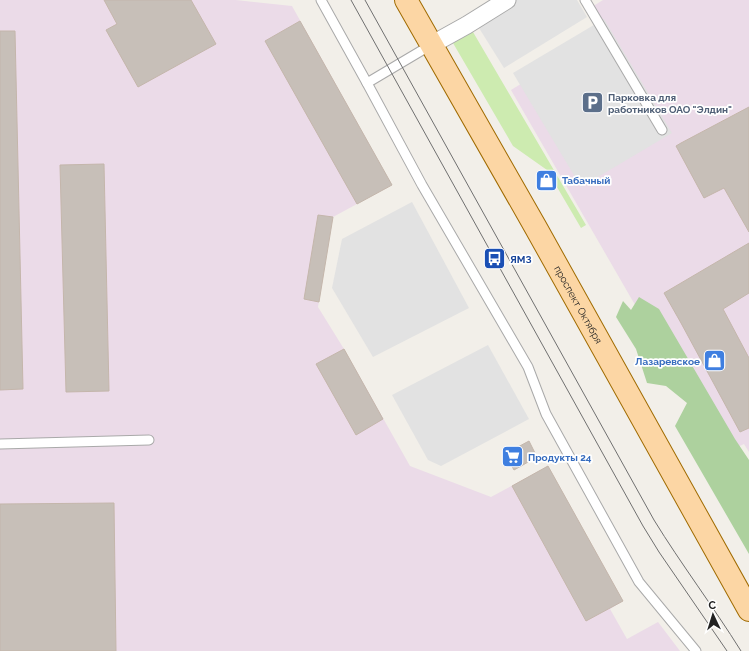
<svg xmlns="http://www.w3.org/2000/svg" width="749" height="651" font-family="Raleway,sans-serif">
  <rect width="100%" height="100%" fill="#f2efe9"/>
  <g fill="#ebdbe8">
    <polygon points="0,0 236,0 292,6 392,185 333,217 318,307 344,349 410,466 491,497 548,466 623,601 610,609 627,639 658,622 680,651 0,651"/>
    <polygon points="603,0 749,0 749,452 744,444 731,450 642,317 511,90 601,35 587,10"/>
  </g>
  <polygon fill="#cdebb0" points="473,32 586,225 581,228 547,170 513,146 453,43"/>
  <polygon fill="#add19e" points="639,297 659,309 735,439 749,460 749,554 675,426 687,403 666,386 647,383 636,349 616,317 623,301 631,310"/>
  <g fill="#e2e2e2">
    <polygon points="507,0 577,0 587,17 504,68 474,20"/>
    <polygon points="604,19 672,133 581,187 513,73"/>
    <polygon points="412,202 469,308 373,357 332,288 342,239"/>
    <polygon points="488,345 529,419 441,466 428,460 392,395"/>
  </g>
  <g fill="#c7bfb8" stroke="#c4b6ab">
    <polygon points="104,0 191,0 216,44 138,87 106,30 117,24"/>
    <polygon points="300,21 392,185 357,204 265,41"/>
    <polygon points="0,31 15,31 23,389 0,390"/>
    <polygon points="749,107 749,232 724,188 704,198 676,146 681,143"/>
    <polygon points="104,164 109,391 66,392 60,165"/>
    <polygon points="318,215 333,217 319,302 304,299"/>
    <polygon points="749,243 749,293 723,309 749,358 749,428 740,432 681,323 664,293"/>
    <polygon points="344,349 383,419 356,435 316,364"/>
    <polygon points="529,441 537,457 514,470 505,454"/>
    <polygon points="548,466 623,601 586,621 512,486"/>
    <polygon points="114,503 116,651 0,651 0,504"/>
  </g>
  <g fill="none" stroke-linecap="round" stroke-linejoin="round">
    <defs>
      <g id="lane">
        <polyline points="321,0 367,83 422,185 528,367 546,414 639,582 696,651"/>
        <polyline points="585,0 662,130"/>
        <polyline points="367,83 431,45"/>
        <polyline points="0,444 149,440"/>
      </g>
      <polyline id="street" points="431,45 467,25 507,0"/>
      <g id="primary">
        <path id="s1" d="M 406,0 L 536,228 L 749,610"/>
      </g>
    </defs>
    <use href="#lane" stroke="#a9a9a9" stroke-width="11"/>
    <use href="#street" stroke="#a9a9a9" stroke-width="19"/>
    <use href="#primary" stroke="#a06b00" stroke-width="24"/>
    <use href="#lane" stroke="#fff" stroke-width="9"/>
    <use href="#street" stroke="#fff" stroke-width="17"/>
    <use href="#primary" stroke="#fcd6a4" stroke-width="22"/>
    <g stroke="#707070" stroke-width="1">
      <polyline points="351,0 643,526 659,552 727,651"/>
      <path d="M 365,0 L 654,520 C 681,564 713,606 741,651"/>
    </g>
  </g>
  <defs>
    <symbol id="parking-square" viewBox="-11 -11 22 22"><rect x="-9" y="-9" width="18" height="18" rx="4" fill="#5c6f8a" stroke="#fff"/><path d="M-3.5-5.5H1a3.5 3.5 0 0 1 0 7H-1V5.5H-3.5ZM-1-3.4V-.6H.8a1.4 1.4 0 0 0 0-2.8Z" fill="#fff"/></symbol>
    <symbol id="shop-square" viewBox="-11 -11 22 22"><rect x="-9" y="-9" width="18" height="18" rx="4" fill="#3f7fe0" stroke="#fff"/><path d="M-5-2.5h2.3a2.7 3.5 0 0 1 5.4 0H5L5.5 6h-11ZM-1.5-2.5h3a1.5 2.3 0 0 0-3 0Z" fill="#fff"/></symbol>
    <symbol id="bus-square" viewBox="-11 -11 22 22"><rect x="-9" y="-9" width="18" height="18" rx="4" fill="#1a4fb4" stroke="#fff"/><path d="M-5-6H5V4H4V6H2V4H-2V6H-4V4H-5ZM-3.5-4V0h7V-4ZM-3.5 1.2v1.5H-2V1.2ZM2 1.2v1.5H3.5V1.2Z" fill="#fff"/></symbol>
    <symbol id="supermarket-square" viewBox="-11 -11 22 22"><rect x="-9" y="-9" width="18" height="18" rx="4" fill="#3f7fe0" stroke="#fff"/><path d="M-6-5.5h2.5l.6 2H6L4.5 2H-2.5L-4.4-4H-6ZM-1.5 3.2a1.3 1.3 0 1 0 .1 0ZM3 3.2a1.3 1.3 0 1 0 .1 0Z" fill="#fff"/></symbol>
  </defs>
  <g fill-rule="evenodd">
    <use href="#parking-square" x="580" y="90" width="25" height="25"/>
    <use href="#shop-square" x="534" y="168" width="25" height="25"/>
    <use href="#bus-square" x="482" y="246" width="25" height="25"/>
    <use href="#shop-square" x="702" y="348" width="25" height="25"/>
    <use href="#supermarket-square" x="500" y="444" width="25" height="25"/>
  </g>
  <g text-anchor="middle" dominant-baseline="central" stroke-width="3.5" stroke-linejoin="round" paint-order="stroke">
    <g font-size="10" font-weight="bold" fill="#4e5e75" stroke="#fff" text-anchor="start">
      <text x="608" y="97">Парковка для<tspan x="608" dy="12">работников ОАО "Элдин"</tspan></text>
    </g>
    <g font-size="10" font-weight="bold" fill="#366cbe" stroke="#fff" text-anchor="start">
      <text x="562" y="180">Табачный</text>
      <text x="700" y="361" text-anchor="end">Лазаревское</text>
      <text x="528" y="457">Продукты 24</text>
    </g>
    <g font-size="10" font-weight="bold" fill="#164399" stroke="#fff" text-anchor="start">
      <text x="510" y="259">ЯМЗ</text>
    </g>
    <g font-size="10" fill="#222" stroke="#fff">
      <text stroke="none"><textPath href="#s1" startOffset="350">проспект Октября</textPath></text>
    </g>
  </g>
  <g transform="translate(713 615) rotate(356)" stroke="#ffffff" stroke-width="3" paint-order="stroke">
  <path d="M0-3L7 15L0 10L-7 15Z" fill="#222222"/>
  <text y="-6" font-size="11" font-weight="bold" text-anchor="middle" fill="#222222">С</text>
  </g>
</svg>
